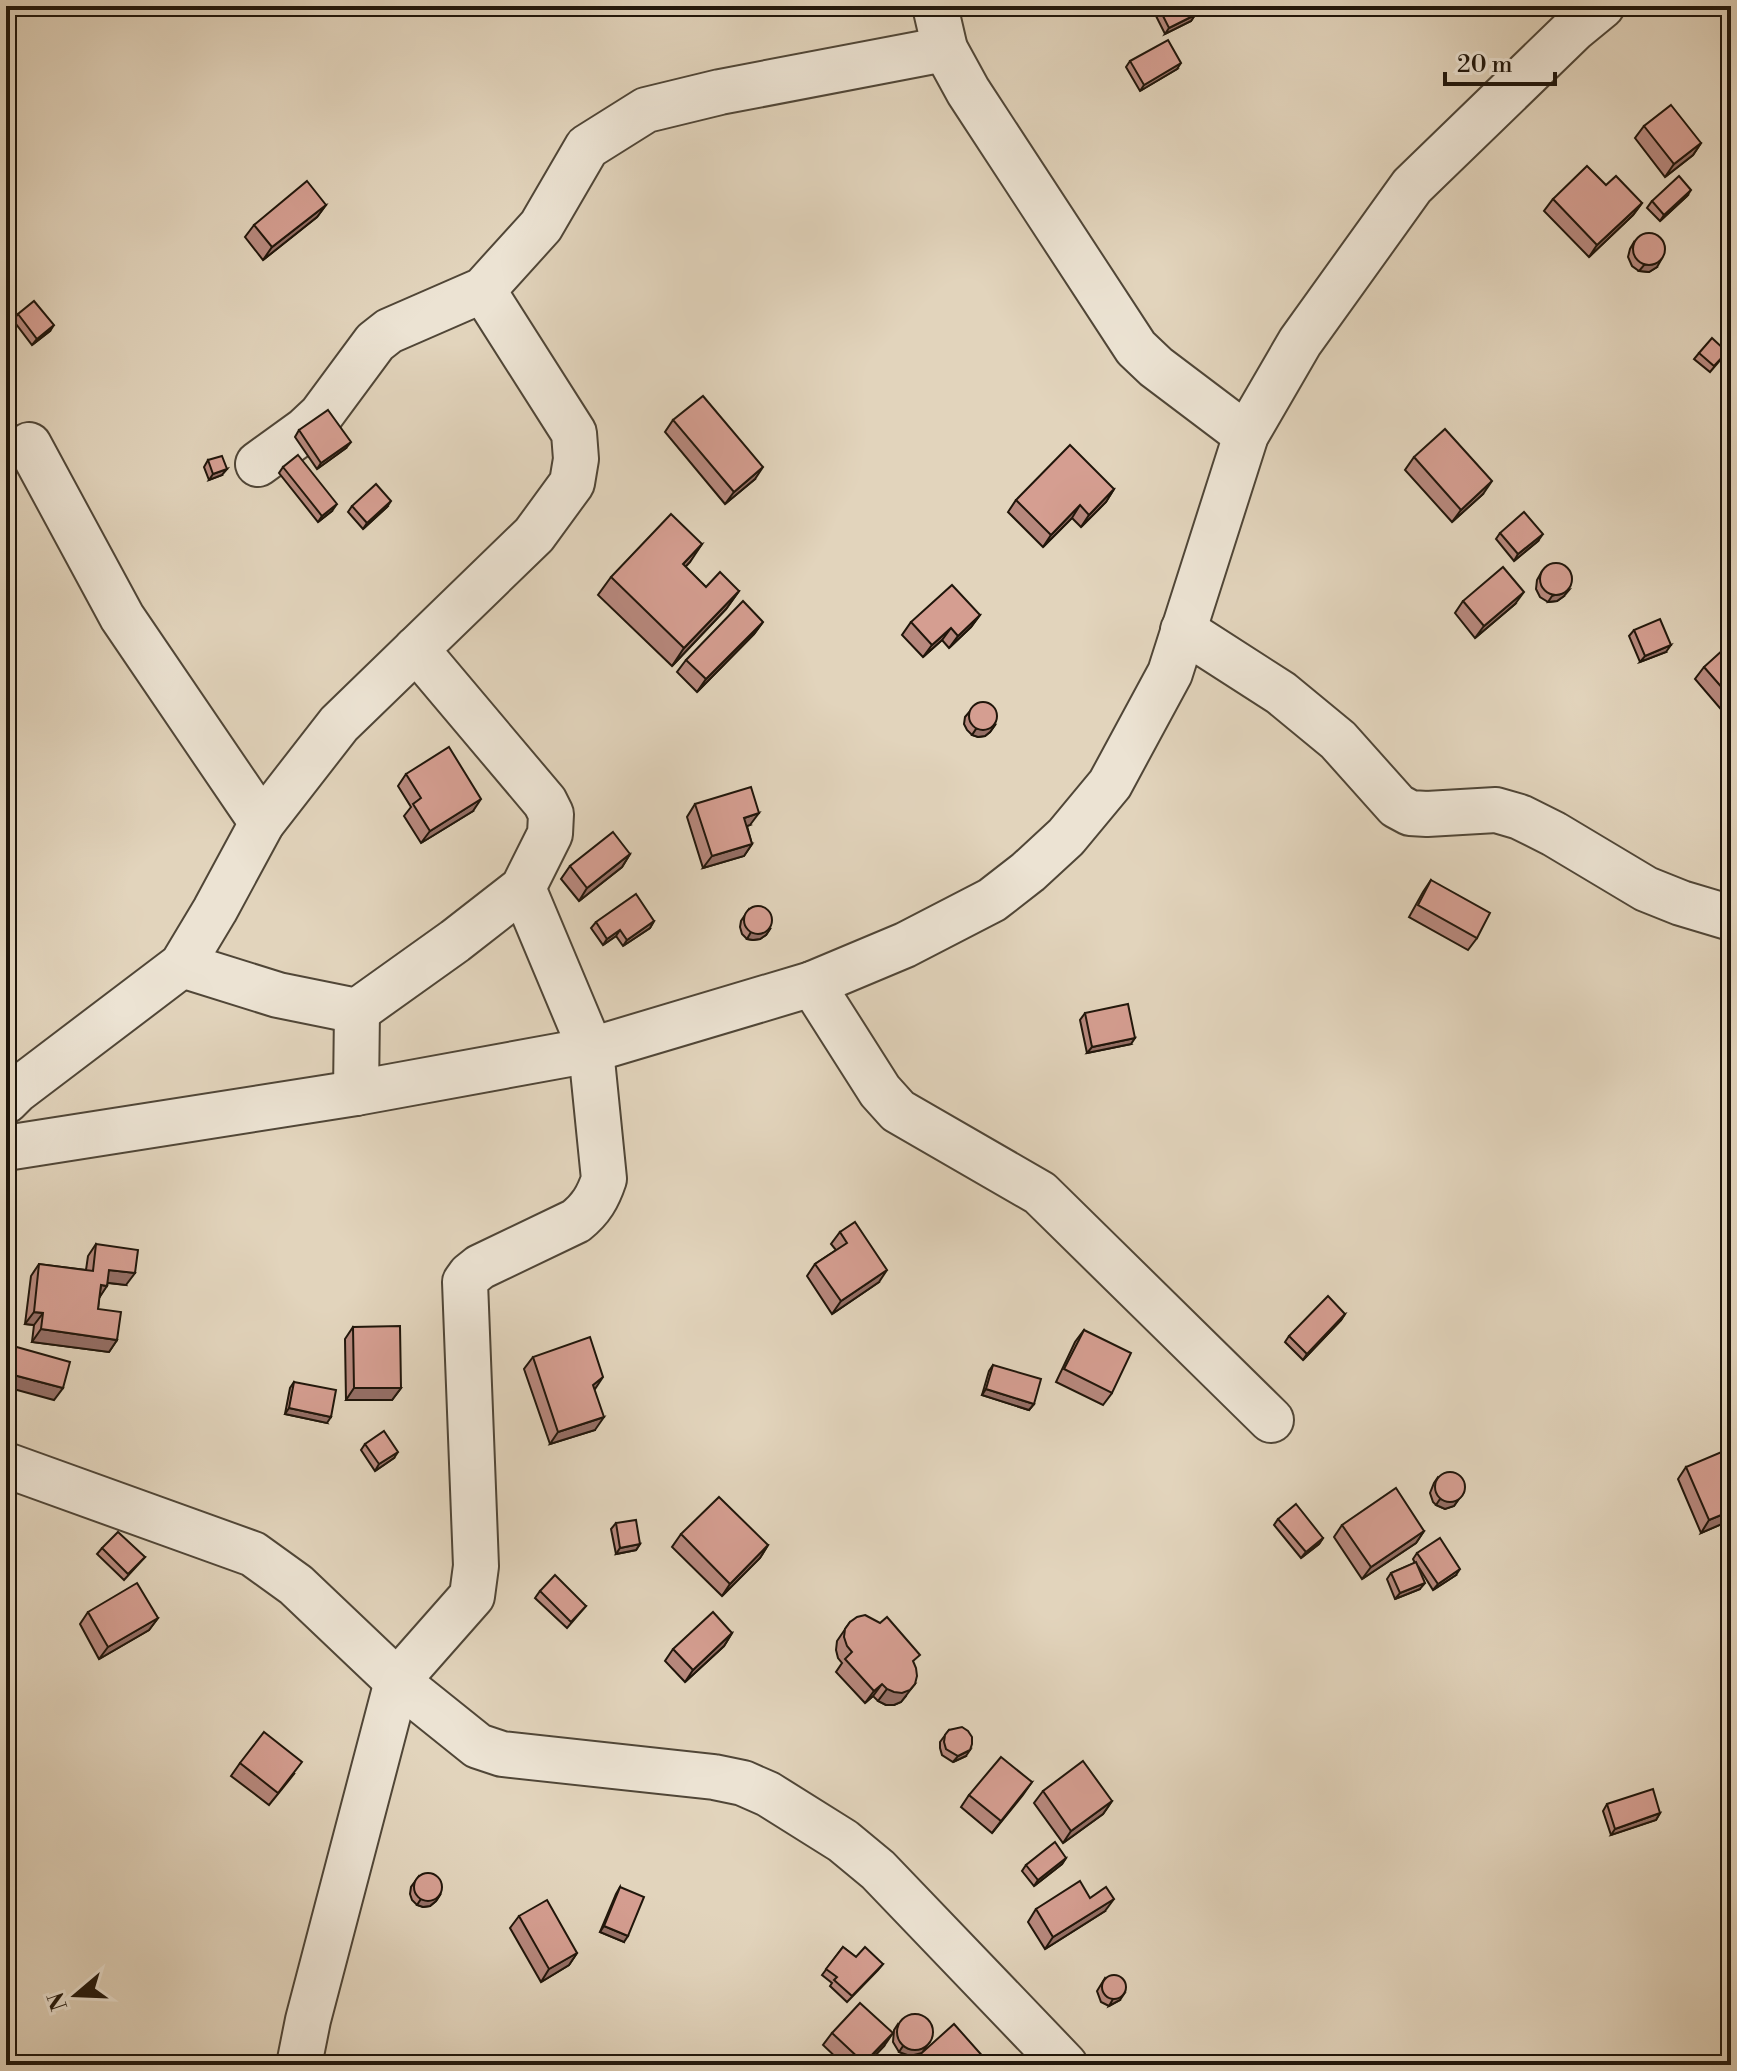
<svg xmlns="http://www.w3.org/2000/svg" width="1737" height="2071" font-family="'Libre Bodoni',serif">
  <rect width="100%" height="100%" fill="#e2d4bc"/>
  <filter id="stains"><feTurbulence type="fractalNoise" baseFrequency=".0025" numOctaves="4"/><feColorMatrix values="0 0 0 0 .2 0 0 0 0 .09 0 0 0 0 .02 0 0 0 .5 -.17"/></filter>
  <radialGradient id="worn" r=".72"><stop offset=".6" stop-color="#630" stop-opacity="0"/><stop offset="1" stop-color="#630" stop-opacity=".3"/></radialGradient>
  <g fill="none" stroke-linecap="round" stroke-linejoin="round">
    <defs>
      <g id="street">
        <polyline points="935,6 945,49 968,91 1136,348 1156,367 1246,435"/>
        <polyline points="29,445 122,617 262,823"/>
        <polyline points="258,464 305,430 321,415 375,342 389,331 483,290 541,226 587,147 646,110 720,92 945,49"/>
        <polyline points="1183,630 1281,693 1338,740 1397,806 1410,813 1427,814 1496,810 1520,817 1554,834 1646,889 1681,903 1731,918"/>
        <polyline points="182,965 278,995 357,1011 455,941 523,888 550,834 551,814 545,802 416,649"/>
        <polyline points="812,984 880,1091 898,1111 1040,1193 1271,1420"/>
        <polyline points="356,1093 357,1011"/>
        <polyline points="6,1101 16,1091 182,965 215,910 262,823 339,724 534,535 572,483 576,459 574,433 483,290"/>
        <polyline points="6,1148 356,1093 591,1050 812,984 905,945 992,900 1028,872 1066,837 1110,784 1170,673 1246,435 1300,342 1412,186 1574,29 1602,6"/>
        <polyline points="6,1465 253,1554 296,1585 397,1681 478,1746 502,1754 714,1777 743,1783 768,1794 843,1841 878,1870 1065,2065"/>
        <path d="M 299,2065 L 308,2020 L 397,1681 L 472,1596 L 476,1566 L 465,1282 L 470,1275 L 480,1267 L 576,1221 C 591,1209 598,1197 604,1179 L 591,1050 L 523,888"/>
      </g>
    </defs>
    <use href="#street" stroke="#504637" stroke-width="48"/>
    <use href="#street" stroke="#ece3d3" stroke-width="44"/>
  </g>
  <g fill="#b7887d" stroke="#20160b" stroke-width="2">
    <polygon points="1151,6 1191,6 1195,15 1191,21 1165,34"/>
    <polygon points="1130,61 1177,69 1140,91 1126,67"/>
    <polygon points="1644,126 1701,143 1693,155 1665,177 1635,138"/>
    <polygon points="1731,177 1731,201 1724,199 1728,181"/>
    <polygon points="1606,185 1642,203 1633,215 1589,257 1544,211 1553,199"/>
    <polygon points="1687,196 1660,221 1647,208 1652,201"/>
    <polygon points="326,205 317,217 263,260 245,237 254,225"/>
    <polygon points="1634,242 1657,267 1649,272 1639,271 1632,266 1628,257 1630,249"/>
    <polygon points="18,314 50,331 32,345 13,320"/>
    <polygon points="1727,352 1710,372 1694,359 1699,353"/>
    <polygon points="673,420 755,479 725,504 665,432"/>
    <polygon points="299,430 346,448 317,469 295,437"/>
    <polygon points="1414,457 1483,494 1452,522 1405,470"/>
    <polygon points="208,460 222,475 209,480 204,467"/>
    <polygon points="283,467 332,511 318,522 279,473"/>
    <polygon points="1114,489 1106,502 1081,527 1072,518 1043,547 1008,512 1016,500"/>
    <polygon points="352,506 387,507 363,529 348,512"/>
    <polygon points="1500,533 1538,541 1514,561 1496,539"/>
    <polygon points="702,544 685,567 706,587 739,591 726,609 672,666 598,595 611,577"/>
    <polygon points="1541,573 1564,596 1557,601 1548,602 1540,597 1536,589 1537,580"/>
    <polygon points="1463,601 1515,604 1475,638 1455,613"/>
    <polygon points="980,615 971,627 949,648 942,640 923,657 902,635 911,622"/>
    <polygon points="763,622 754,634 697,692 677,672 686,660"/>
    <polygon points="1634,630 1666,652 1640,662 1629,636"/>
    <polygon points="1731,656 1731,721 1695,679 1704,667"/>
    <polygon points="970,711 995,725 990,732 985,736 978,737 972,735 967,730 964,724 965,717"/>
    <polygon points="406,774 473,811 421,843 404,816 411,807 398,786"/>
    <polygon points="695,804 750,825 747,826 752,844 744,856 703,868 687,817"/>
    <polygon points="630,854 622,867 579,901 561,879 570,866"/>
    <polygon points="1431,880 1477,938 1468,950 1409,917 1423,892"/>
    <polygon points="749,909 770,929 766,935 760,939 753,940 747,939 742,934 740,927 741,921"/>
    <polygon points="654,921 650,928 623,946 616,936 603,945 591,928 596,922"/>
    <polygon points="1085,1013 1131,1044 1087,1053 1080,1020"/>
    <polygon points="840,1232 879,1282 832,1314 807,1276 815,1264 836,1250 831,1244"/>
    <polygon points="96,1244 126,1285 108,1283 99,1298 98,1309 117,1340 109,1352 32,1342 34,1325 25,1324 31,1276 39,1264 86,1270 88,1256"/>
    <polygon points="1345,1314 1341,1320 1303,1360 1285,1342 1289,1336"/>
    <polygon points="353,1327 401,1388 392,1400 346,1400 345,1339"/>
    <polygon points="1084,1330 1112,1393 1103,1405 1056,1382 1075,1342"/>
    <polygon points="533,1357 594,1390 595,1430 550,1444 524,1369"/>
    <polygon points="993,1365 1034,1404 1029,1410 982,1395 989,1371"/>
    <polygon points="294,1382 327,1423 285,1414 290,1388"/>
    <polygon points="365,1444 394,1458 375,1471 361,1450"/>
    <polygon points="1686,1467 1731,1520 1701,1533 1678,1479"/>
    <polygon points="1438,1477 1464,1492 1454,1506 1445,1509 1436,1505 1433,1502 1430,1493 1434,1483"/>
    <polygon points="1278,1519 1323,1538 1319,1544 1301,1558 1274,1525"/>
    <polygon points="616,1523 640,1544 636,1550 616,1554 611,1529"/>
    <polygon points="1342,1525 1424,1531 1416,1543 1362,1579 1334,1537"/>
    <polygon points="681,1534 768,1545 760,1558 722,1596 672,1547"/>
    <polygon points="102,1548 145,1557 124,1580 97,1554"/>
    <polygon points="1417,1553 1456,1575 1433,1590 1418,1566 1420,1589 1395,1599 1387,1579 1391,1573 1415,1563 1413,1559"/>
    <polygon points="540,1591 586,1606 567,1628 535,1598"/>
    <polygon points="88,1612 158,1618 149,1630 99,1659 80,1624"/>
    <polygon points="850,1622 914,1664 906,1696 901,1702 894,1705 886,1705 878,1701 873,1696 865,1703 836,1672 842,1663 838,1658 836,1650 837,1641"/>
    <polygon points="732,1633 724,1646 685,1682 665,1661 673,1649"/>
    <polygon points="949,1730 966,1756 953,1762 942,1755 940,1748 940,1742"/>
    <polygon points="240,1763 294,1774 269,1805 231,1776"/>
    <polygon points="1032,1782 992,1833 961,1807 969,1795"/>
    <polygon points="1043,1791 1112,1801 1103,1814 1063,1843 1034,1803"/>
    <polygon points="1607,1804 1660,1813 1656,1820 1611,1835 1603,1811"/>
    <polygon points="1066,1858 1062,1864 1034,1886 1022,1871 1026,1865"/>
    <polygon points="419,1876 440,1895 436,1901 430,1906 423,1907 417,1905 412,1900 410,1894 411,1887"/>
    <polygon points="620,1887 624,1942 600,1932 616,1894"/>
    <polygon points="1090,1898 1105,1911 1045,1949 1028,1922 1036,1909"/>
    <polygon points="519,1916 577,1953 569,1965 541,1982 510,1928"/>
    <polygon points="843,1947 856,1957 883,1964 878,1970 847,2002 830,1986 832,1983 822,1975"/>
    <polygon points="1105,1978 1120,2000 1109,2006 1101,2002 1097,1991"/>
    <polygon points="898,2024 922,2053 986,2060 983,2065 910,2065 922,2053 910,2056 899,2052 893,2042 894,2030"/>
    <polygon points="832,2033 884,2046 866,2065 844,2065 823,2045"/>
  </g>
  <g fill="#956f66" stroke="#20160b" stroke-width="2">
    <polygon points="1195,15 1191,21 1165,34 1169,28"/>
    <polygon points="1181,63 1177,69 1140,91 1144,85"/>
    <polygon points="1701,143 1693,155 1665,177 1674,164"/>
    <polygon points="1691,190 1687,196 1660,221 1664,215"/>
    <polygon points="1728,193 1731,194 1731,201 1724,199"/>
    <polygon points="1642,203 1633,215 1589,257 1597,245"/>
    <polygon points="326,205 317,217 263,260 272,247"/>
    <polygon points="1661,260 1657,267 1649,272 1639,271 1644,265"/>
    <polygon points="54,325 50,331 32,345 37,339"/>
    <polygon points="351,442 346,448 317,469 321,463"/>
    <polygon points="763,467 755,479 725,504 734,492"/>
    <polygon points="227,469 222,475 209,480 213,474"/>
    <polygon points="1492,481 1483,494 1452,522 1461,510"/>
    <polygon points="1114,489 1106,502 1081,527 1089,515"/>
    <polygon points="391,501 387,507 363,529 367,523"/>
    <polygon points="337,504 332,511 318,522 322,516"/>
    <polygon points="1080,505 1072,518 1043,547 1051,535"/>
    <polygon points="1543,534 1538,541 1514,561 1518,554"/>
    <polygon points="702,544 690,562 670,583 683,564"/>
    <polygon points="1569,590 1564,596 1557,601 1548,602 1552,596"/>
    <polygon points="739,591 726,609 672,666 684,648"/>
    <polygon points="1524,592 1515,604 1475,638 1484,626"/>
    <polygon points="980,615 971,627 949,648 958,636"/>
    <polygon points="763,622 754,634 697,692 706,679"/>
    <polygon points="951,628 942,640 923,657 932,645"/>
    <polygon points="1671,645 1666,652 1640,662 1645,656"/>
    <polygon points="995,725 990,732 985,736 978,737 972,735 976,729"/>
    <polygon points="481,799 473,811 421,843 430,831"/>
    <polygon points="759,813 750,825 736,830 744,818"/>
    <polygon points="752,844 744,856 703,868 712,856"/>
    <polygon points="630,854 622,867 579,901 587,888"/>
    <polygon points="654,921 650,928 623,946 627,940"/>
    <polygon points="770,929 766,935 760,939 753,940 747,939 751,932"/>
    <polygon points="620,930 616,936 603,945 607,939"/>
    <polygon points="1135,1038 1131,1044 1087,1053 1092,1047"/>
    <polygon points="109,1270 135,1273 126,1285 101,1282"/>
    <polygon points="887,1270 879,1282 832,1314 841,1301"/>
    <polygon points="101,1285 107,1286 99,1298"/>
    <polygon points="34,1312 43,1313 34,1325 25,1324"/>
    <polygon points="1345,1314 1341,1320 1303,1360 1307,1354"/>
    <polygon points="41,1329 117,1340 109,1352 32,1342"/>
    <polygon points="6,1373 63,1388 54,1400 6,1387"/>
    <polygon points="603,1377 595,1389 584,1397 593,1385"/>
    <polygon points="354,1388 401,1388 392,1400 346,1400"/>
    <polygon points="986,1389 1034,1404 1029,1410 982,1395"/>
    <polygon points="289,1408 331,1417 327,1423 285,1414"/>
    <polygon points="604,1417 595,1430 550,1444 558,1432"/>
    <polygon points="398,1452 394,1458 375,1471 379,1464"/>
    <polygon points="1440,1499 1458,1500 1454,1506 1445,1509 1436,1505"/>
    <polygon points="1731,1511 1731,1520 1701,1533 1709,1520"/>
    <polygon points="1424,1531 1416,1543 1362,1579 1371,1567"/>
    <polygon points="1323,1538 1319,1544 1301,1558 1306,1552"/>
    <polygon points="640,1544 636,1550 616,1554 620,1548"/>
    <polygon points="768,1545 760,1558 722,1596 730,1584"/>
    <polygon points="1460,1569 1456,1575 1433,1590 1438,1584"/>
    <polygon points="1425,1583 1420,1589 1395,1599 1400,1593"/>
    <polygon points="158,1618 149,1630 99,1659 108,1647"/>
    <polygon points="732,1633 724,1646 685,1682 693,1670"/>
    <polygon points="882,1684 873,1696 865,1703 874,1691"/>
    <polygon points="915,1684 901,1702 894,1705 886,1705 878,1701 887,1689"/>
    <polygon points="970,1750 966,1756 953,1762 958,1756"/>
    <polygon points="1032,1782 1023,1795 992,1833 1001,1821"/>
    <polygon points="1112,1801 1103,1814 1063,1843 1071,1831"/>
    <polygon points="1660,1813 1656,1820 1611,1835 1615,1829"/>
    <polygon points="1066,1858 1062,1864 1034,1886 1038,1880"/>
    <polygon points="440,1895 436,1901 430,1906 423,1907 417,1905 421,1899"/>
    <polygon points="1114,1899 1105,1911 1045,1949 1053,1937"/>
    <polygon points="604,1926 628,1936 624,1942 600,1932"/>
    <polygon points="577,1953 569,1965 541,1982 549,1969"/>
    <polygon points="1124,1994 1120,2000 1109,2006 1113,1999"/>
    <polygon points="893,2033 884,2046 866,2065 863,2065"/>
    <polygon points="903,2046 926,2047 922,2053 910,2056 899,2052"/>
  </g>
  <g fill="#d59e91" stroke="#20160b" stroke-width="2">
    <polygon points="1158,6 1191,6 1195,15 1169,28"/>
    <polygon points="1168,40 1181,63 1144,85 1130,61"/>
    <polygon points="1671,105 1701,143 1674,164 1644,126"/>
    <polygon points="1587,166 1606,185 1616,176 1642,203 1597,245 1553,199"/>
    <polygon points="1679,176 1691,190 1664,215 1652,201"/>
    <polygon points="307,181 326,205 272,247 254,225"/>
    <circle cx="1649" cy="249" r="16"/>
    <polygon points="34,301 54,325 37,339 18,314"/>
    <polygon points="1712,338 1727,352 1714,366 1699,353"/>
    <polygon points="703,396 763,467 734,492 673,420"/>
    <polygon points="328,410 351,442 321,463 299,430"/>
    <polygon points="1445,429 1492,481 1461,510 1414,457"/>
    <polygon points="1070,445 1114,489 1089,515 1080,505 1051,535 1016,500"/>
    <polygon points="298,455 337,504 322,516 283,467"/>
    <polygon points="222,456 227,469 213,474 208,460"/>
    <polygon points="376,484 391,501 367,523 352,506"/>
    <polygon points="1524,512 1543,534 1518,554 1500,533"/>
    <polygon points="671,514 702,544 683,564 706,587 720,572 739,591 684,648 611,577"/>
    <circle cx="1556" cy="579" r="16"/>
    <polygon points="1503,567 1524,592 1484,626 1463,601"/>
    <polygon points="952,585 980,615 958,636 951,628 932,645 911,622"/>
    <polygon points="743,601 763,622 706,679 686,660"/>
    <polygon points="1660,619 1671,645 1645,656 1634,630"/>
    <polygon points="1725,648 1731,656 1731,698 1704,667"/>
    <circle cx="983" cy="716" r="14"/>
    <polygon points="449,747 481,799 430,831 413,804 421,798 406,774"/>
    <polygon points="751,787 759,813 744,818 752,844 712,856 695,804"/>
    <polygon points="613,832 630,854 587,888 570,866"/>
    <polygon points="1431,880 1490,913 1477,938 1418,905"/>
    <polygon points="636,894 654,921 627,940 620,930 607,939 596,922"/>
    <circle cx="758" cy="920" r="14"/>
    <polygon points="1128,1004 1135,1038 1092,1047 1085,1013"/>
    <polygon points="855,1222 887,1270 841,1301 815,1264 847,1243 840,1232"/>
    <polygon points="96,1244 138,1250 135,1273 109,1270 107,1286 101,1285 98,1309 121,1312 117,1340 41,1329 43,1313 34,1312 39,1264 93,1271"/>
    <polygon points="1328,1296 1345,1314 1307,1354 1289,1336"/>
    <polygon points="400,1326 401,1388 354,1388 353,1327"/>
    <polygon points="1084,1330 1131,1353 1112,1393 1064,1369"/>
    <polygon points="590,1337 603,1377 593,1385 604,1417 558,1432 533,1357"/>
    <polygon points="6,1344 70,1362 63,1388 6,1373"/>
    <polygon points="993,1365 1041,1379 1034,1404 986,1389"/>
    <polygon points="294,1382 336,1390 331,1417 289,1408"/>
    <polygon points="384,1431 398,1452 379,1464 365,1444"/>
    <polygon points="1731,1448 1731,1511 1709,1520 1686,1467"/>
    <circle cx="1450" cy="1487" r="15"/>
    <polygon points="1396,1488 1424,1531 1371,1567 1342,1525"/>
    <polygon points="719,1497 768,1545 730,1584 681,1534"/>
    <polygon points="1296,1504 1323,1538 1306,1552 1278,1519"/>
    <polygon points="636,1520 640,1544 620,1548 616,1523"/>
    <polygon points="118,1532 145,1557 128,1574 102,1548"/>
    <polygon points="1440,1538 1460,1569 1438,1584 1417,1553"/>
    <polygon points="1416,1562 1425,1583 1400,1593 1391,1573"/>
    <polygon points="555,1575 586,1606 571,1622 540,1591"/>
    <polygon points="137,1583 158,1618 108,1647 88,1612"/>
    <polygon points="713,1612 732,1633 693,1670 673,1649"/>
    <polygon points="865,1615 880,1623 887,1617 920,1655 913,1661 916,1668 917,1676 915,1684 910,1690 902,1693 894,1692 887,1689 882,1684 874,1691 845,1659 852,1652 847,1646 844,1637 845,1629 850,1622 857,1617"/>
    <polygon points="962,1727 968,1731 972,1737 972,1744 970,1750 958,1756 946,1749 944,1742 945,1735 949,1730"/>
    <polygon points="264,1732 302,1762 278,1793 240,1763"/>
    <polygon points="1001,1757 1032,1782 1001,1821 969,1795"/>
    <polygon points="1083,1761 1112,1801 1071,1831 1043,1791"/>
    <polygon points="1653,1789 1660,1813 1615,1829 1607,1804"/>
    <polygon points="1055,1842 1066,1858 1038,1880 1026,1865"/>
    <circle cx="428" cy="1887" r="14"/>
    <polygon points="1080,1881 1090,1898 1106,1887 1114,1899 1053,1937 1036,1909"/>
    <polygon points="620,1887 644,1897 628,1936 604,1926"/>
    <polygon points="547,1900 577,1953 549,1969 519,1916"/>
    <polygon points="843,1947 856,1957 865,1947 883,1964 852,1996 834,1980 837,1977 826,1969"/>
    <circle cx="1114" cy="1987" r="12"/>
    <polygon points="860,2003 893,2033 864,2063 832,2033"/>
    <circle cx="915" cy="2032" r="18"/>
    <polygon points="954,2024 986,2060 981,2065 920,2065 915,2059"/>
  </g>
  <rect width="1737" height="2071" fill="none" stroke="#e2d4bc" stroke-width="32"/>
  <rect x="8" y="8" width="1721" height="2055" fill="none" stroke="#20160b" stroke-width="4"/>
  <rect x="16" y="16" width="1705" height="2039" fill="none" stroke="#20160b" stroke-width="2"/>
  <g transform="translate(76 1995) rotate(251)" stroke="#ece3d3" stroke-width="6" paint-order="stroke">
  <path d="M0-6L14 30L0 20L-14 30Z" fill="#20160b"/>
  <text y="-12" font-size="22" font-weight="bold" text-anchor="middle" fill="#20160b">N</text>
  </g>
  <path d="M1445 72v12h110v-12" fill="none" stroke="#20160b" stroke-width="4"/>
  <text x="1457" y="72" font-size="24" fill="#20160b" stroke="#ece3d3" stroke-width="6" paint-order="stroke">20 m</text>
  <rect width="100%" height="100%" filter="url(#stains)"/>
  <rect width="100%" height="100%" fill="url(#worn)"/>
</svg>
